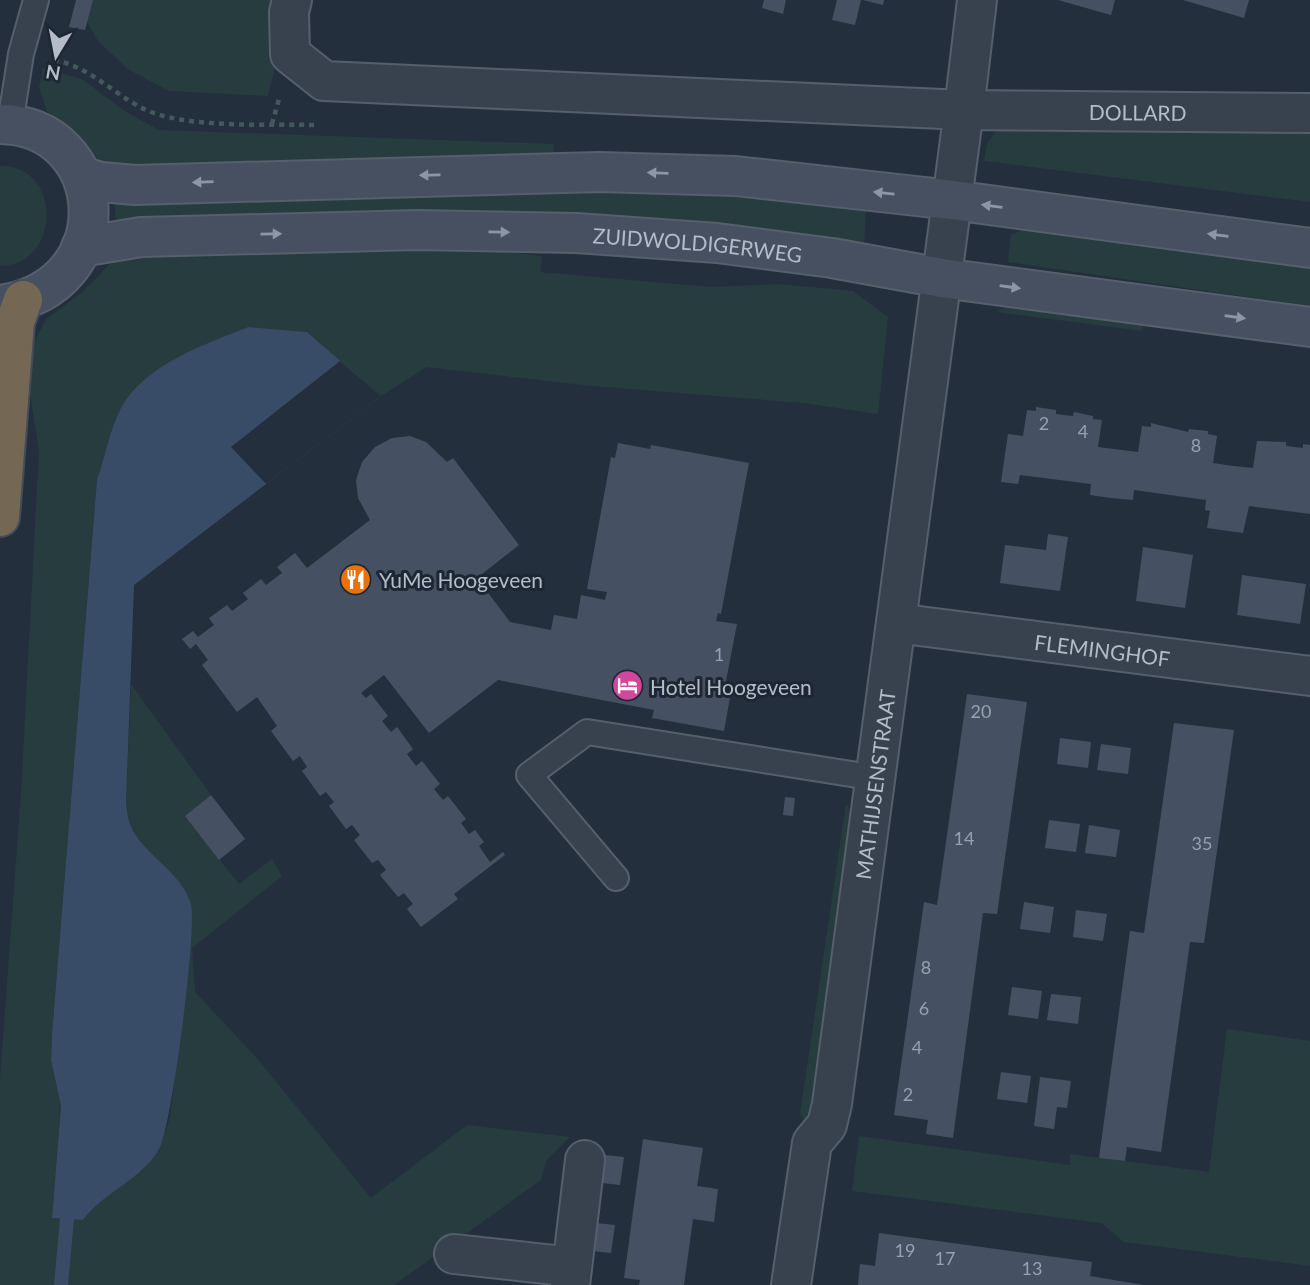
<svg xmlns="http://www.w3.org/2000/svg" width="1310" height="1285" font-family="Lato,sans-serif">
  <rect width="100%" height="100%" fill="#242f3e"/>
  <g fill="#263c3f">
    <polygon points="85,0 280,0 277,59 268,96 170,91 129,70 98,41 87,22"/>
    <polygon points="43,68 82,79 126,112 159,130 554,144 553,158 158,168 102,164 47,111 39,88"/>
    <polygon points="997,128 1310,131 1310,202 984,161 987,144"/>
    <path d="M 0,166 C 62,164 62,265 0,266 Z"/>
    <polygon points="603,187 834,202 866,208 864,245 477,213 116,221 114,202"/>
    <polygon points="1028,229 1310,266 1310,306 1008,262 1011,234"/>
    <polygon points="463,248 542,256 540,272 711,287 779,284 853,291 888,317 878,414 803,403 591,386 427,367 381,396 307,332 248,327 199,347 152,374 97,480 52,1034 51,1060 61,1106 52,1218 83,1220 93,1205 142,1168 159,1149 170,1118 192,926 130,825 126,803 131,684 211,795 185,816 239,884 272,859 282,876 192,948 195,992 256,1057 371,1198 467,1125 570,1137 546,1161 541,1180 394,1285 0,1285 0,1079 21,794 39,452 25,359 46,319 80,294 115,259 160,253"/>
    <polygon points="1023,300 1145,314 1142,331 996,312"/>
    <polygon points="846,804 851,811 857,812 814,1115 806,1123 800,1114"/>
    <polygon points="1227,1029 1310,1041 1310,1266 1124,1242 1101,1223 852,1191 859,1136 1070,1165 1070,1154 1209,1172"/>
  </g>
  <path fill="#394c67" d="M 248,327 L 307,332 L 381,396 L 134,585 L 126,803 C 127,810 128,818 130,824 C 142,855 183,872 191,905 C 197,932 172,1122 160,1147 C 144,1179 103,1192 83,1220 L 52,1218 L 61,1106 L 51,1060 L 52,1034 L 97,480 C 105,457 110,429 121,408 C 145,364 206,344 248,327 Z"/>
  <polygon fill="#242f3e" points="340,361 381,396 266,484 231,447"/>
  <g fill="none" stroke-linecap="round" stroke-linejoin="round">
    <polyline stroke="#394c67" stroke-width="14" points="61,1285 67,1219"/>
  </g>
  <g fill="#455162">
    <polygon points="76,0 93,0 85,30 69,27"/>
    <polygon points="764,0 786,0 783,14 762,8"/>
    <polygon points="837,0 861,0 855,25 832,20"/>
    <polygon points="863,0 884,0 883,5"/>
    <polygon points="1058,0 1115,0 1111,15"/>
    <polygon points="1183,0 1249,0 1244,18"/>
    <polygon points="1036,407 1056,410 1056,414 1064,415 1073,416 1074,412 1093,416 1093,419 1102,420 1098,447 1138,452 1142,426 1151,427 1151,423 1188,432 1189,429 1208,431 1208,434 1217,436 1213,463 1233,466 1253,468 1257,441 1286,442 1286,446 1303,448 1303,444 1310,445 1310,514 1249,506 1243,533 1207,528 1210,511 1205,510 1206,500 1134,490 1133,500 1111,498 1090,495 1091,484 1020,475 1018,484 1001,482 1008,434 1023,436 1027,410 1036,411"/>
    <polygon points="410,436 426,442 447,462 453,458 519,545 477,578 510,622 551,630 554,615 577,619 581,595 605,600 607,592 587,589 611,457 615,458 618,443 650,449 651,445 749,463 721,614 718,613 716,621 737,624 724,691 731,692 724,731 652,718 654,710 498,680 429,733 384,675 361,693 366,698 371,694 388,716 382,721 391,732 397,727 413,749 407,754 416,766 422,761 440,784 434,789 443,800 448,796 466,819 461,823 469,834 475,830 484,842 479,846 490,862 503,852 505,855 454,894 458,899 421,927 407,909 413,904 404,893 398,897 380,875 386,870 378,860 372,863 354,840 360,835 352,825 346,829 329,806 334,802 326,792 320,796 302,771 307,767 300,756 293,761 271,731 277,726 257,697 237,712 202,665 208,660 196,644 190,649 182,639 193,631 198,637 214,625 209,618 227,605 232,611 248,599 243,593 261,579 266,585 282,573 277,567 295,553 307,568 370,520 358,498 356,480 362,462 375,447 392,438"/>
    <polygon points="1048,534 1068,537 1060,591 1000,583 1005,545 1046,550"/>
    <polygon points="1143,547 1193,555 1185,608 1136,601"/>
    <polygon points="1242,575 1306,584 1300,624 1237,615"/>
    <polygon points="967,694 1027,702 997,914 983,913 953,1138 926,1134 928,1120 894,1115 924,902 937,905"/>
    <polygon points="1174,723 1234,730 1204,943 1190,942 1161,1152 1127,1147 1125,1161 1099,1158 1130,931 1144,933"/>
    <polygon points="1060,738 1091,742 1088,768 1057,764"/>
    <polygon points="1101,744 1131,748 1128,774 1097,770"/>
    <polygon points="211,795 245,839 219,860 185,816"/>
    <polygon points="785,797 795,798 793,816 783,815"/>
    <polygon points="1049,820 1080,824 1076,852 1045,848"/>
    <polygon points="1089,825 1120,830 1116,857 1085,853"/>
    <polygon points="1024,902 1054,907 1050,933 1020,929"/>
    <polygon points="1076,910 1107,914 1103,941 1073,937"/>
    <polygon points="1012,987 1042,991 1038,1019 1008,1015"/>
    <polygon points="1051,994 1081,997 1078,1024 1047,1020"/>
    <polygon points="1001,1072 1031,1076 1027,1103 997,1099"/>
    <polygon points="1040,1077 1071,1081 1067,1108 1057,1107 1054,1129 1034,1126"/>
    <polygon points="643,1139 703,1148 697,1186 718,1189 714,1222 693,1219 684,1285 639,1285 640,1280 624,1278"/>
    <polygon points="605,1155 624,1157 620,1185 602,1183"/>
    <polygon points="596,1223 615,1225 611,1253 592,1251"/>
    <polygon points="879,1233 1092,1262 1090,1276 1144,1285 858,1285 860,1264 875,1266"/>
  </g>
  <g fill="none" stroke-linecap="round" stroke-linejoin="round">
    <defs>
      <g id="service">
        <polyline points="10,124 21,54 36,0"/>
        <polyline points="616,878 529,775 587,732 876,778"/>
      </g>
      <g id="minor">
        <polyline points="292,0 289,12 290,54 324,81 964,110 977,0"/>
        <path id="s1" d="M 896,623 L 1310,676"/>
        <polyline points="454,1254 572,1267"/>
        <polyline points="570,1285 585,1160"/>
        <path id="s2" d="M 791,1285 L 812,1143 L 827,1125 L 832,1104 L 964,110 L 1310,113"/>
      </g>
      <g id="secondary">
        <path d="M 0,124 C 111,125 125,287 0,305"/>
        <polyline points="83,177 101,182 135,185 599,172 735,176 952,200 1310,248"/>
        <path id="s3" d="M 81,247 L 141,237 L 417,230 L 576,233 L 717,243 L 832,258 L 942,278 L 1310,327"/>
      </g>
      <polyline id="motorway" points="0,517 15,322 23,300"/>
    </defs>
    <use href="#service" stroke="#565f6c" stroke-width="28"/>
    <use href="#minor" stroke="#565f6c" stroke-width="42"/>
    <use href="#secondary" stroke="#565f6c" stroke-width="42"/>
    <use href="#motorway" stroke="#434c59" stroke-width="42"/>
    <g stroke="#44595c" stroke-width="4.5" stroke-dasharray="5 5" stroke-linecap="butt">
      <path d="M 54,60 C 90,67 111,92 142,108 C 182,129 271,124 317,125"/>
      <polyline points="272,124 279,99"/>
    </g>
    <use href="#service" stroke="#38414e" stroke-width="24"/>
    <use href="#minor" stroke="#38414e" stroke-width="38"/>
    <use href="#secondary" stroke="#465061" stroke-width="38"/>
    <use href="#motorway" stroke="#746855" stroke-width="38"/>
  </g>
  <defs><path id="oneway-solid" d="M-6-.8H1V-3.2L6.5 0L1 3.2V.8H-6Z" transform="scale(1.75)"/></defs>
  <g fill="#8e96a5">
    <use href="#oneway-solid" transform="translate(658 173) rotate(-178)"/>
    <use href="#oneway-solid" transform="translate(430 175) rotate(179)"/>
    <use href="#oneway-solid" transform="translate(203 182) rotate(178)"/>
    <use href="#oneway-solid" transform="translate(884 193) rotate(-174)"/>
    <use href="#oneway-solid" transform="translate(992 206) rotate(-173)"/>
    <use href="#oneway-solid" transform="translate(499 232) rotate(1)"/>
    <use href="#oneway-solid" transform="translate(271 234) rotate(-1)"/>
    <use href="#oneway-solid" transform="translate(1218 235) rotate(-173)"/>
    <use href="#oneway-solid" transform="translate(1010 287) rotate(8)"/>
    <use href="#oneway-solid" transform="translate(1235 317) rotate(8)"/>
  </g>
  <defs>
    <symbol id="restaurant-disc" viewBox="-11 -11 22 22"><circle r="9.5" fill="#e8710a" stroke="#1d2633"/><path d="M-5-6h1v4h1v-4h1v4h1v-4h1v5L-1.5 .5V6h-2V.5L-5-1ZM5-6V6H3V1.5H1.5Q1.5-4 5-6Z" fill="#fff"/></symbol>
    <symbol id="hotel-disc" viewBox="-11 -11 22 22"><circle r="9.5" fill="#d1479c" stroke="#1d2633"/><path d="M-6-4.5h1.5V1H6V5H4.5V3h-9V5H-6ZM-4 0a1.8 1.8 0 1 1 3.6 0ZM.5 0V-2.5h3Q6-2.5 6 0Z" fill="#fff"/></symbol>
  </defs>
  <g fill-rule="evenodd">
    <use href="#restaurant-disc" x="338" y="562" width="35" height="35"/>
    <use href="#hotel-disc" x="610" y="668" width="35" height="35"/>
  </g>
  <g text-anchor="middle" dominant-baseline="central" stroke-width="6" stroke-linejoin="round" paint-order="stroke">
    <g font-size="18" fill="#98a1af">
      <text x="1044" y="423">2</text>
      <text x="1083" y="431">4</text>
      <text x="1196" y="445">8</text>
      <text x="719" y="654">1</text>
      <text x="981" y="711">20</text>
      <text x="964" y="838">14</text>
      <text x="1202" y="843">35</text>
      <text x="926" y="967">8</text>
      <text x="924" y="1008">6</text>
      <text x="917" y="1047">4</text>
      <text x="908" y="1094">2</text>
      <text x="905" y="1250">19</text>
      <text x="945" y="1258">17</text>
      <text x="1032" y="1268">13</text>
    </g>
    <g font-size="21" fill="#b4bcc9" stroke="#1d2633">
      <text stroke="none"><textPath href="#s2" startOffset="1365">DOLLARD</textPath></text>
      <text stroke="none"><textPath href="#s3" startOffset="618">ZUIDWOLDIGERWEG</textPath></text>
      <text stroke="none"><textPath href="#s1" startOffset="208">FLEMINGHOF</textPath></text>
      <text stroke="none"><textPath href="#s2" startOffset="511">MATHIJSENSTRAAT</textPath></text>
    </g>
    <g font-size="21" fill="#b4bcc9" stroke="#1d2633" text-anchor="start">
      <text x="379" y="579">YuMe Hoogeveen</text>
      <text x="650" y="686">Hotel Hoogeveen</text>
    </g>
  </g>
  <g transform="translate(56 56) rotate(190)" stroke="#1d2633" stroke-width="5" paint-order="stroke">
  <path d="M0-5L12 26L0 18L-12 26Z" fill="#b4bcc9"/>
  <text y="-10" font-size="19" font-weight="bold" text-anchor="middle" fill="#b4bcc9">N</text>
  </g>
</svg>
